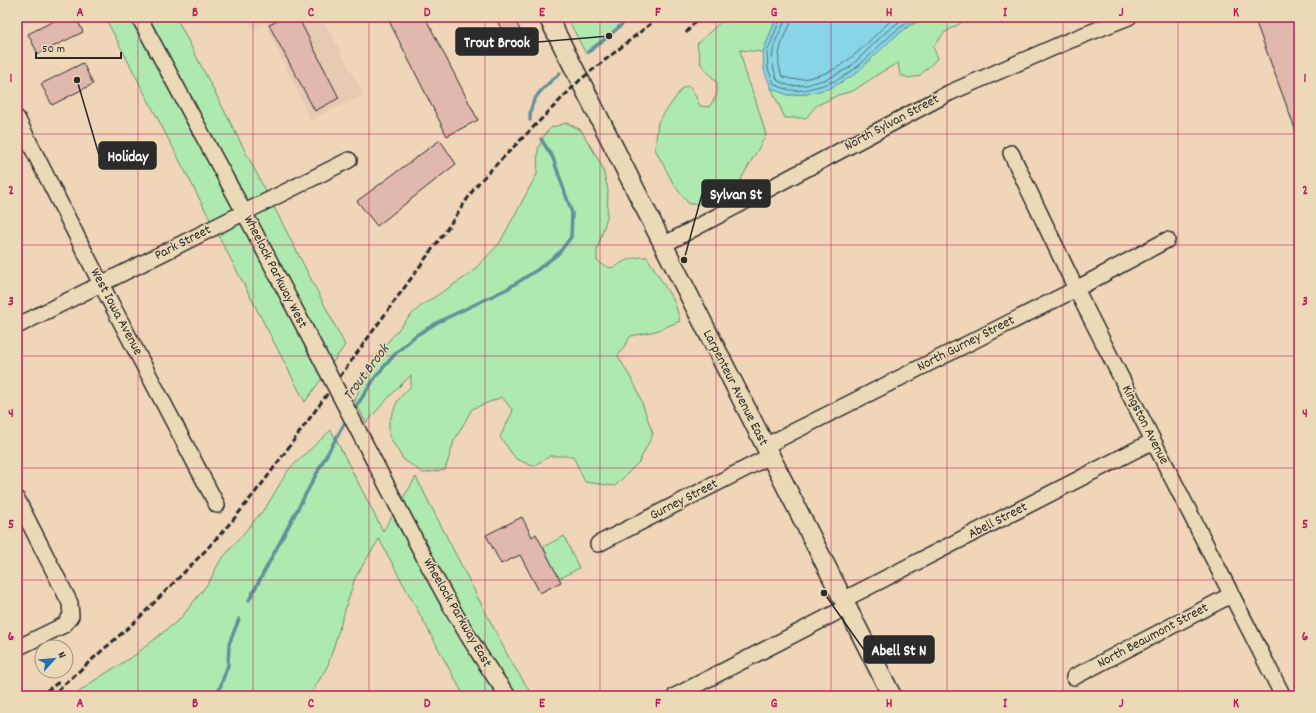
<svg xmlns="http://www.w3.org/2000/svg" width="1316" height="713" font-family="Dekko,sans-serif">
  <rect width="100%" height="100%" fill="#efd6b9"/>
  <filter id="ink" filterUnits="userSpaceOnUse"><feTurbulence type="fractalNoise" baseFrequency=".025" numOctaves="2"/><feDisplacementMap in="SourceGraphic" scale="8" xChannelSelector="R" yChannelSelector="G"/><feConvolveMatrix kernelMatrix="1 2 1 2 8 2 1 2 1" color-interpolation-filters="sRGB"/></filter>
  <g filter="url(#ink)">
    <polygon fill="#e7cab3" points="247,17 322,17 364,95 310,120 265,23 253,30"/>
    <g fill="#aeeab0" stroke="#6c8a6e">
      <polygon points="105,17 176,17 345,345 305,402"/>
      <polygon points="567,17 630,17 586,54"/>
      <polygon points="726,17 778,17 775,21 763,52 740,50 745,71 756,101 766,135 736,188 721,203 689,204 674,185 655,149 658,122 683,87 689,86 692,89 700,106 709,107 717,95 717,83 701,64 697,44"/>
      <polygon points="930,17 971,17 944,33 933,47 938,58 919,76 909,78 900,75 898,63 883,71 853,91 838,95 816,106 806,118 785,118 771,88 788,95 807,94 892,39 910,25"/>
      <path d="M 567,123 L 581,130 L 602,166 L 608,190 L 607,217 L 597,250 L 597,261 C 617,275 614,263 631,259 C 636,257 642,257 647,257 L 675,303 L 680,321 L 656,331 L 631,336 L 618,356 L 637,389 L 653,434 L 639,462 L 615,486 L 585,482 L 573,456 L 550,456 L 533,466 L 516,459 L 500,437 L 513,411 L 502,397 L 472,409 L 454,441 L 445,470 L 423,473 L 403,459 L 389,436 L 389,422 L 398,400 L 411,386 L 411,375 L 390,396 L 366,423 L 355,401 L 359,389 L 379,352 L 409,317 L 422,305 L 470,274 L 499,244 L 537,174 L 538,149 L 545,134 L 552,127 Z"/>
      <polygon points="331,430 383,531 416,477 510,660 533,696 464,696 379,539 355,578 328,665 310,696 74,696 95,680 135,655 181,618 209,582 220,561 266,507 289,469"/>
      <polygon points="564,536 579,568 559,579 543,547"/>
    </g>
    <polygon fill="#87d5e6" stroke="#62919b" points="778,17 930,17 910,25 892,39 854,75 831,88 807,94 788,95 771,88 764,70 763,52 775,21"/>
    <g fill="none" stroke-linecap="round" stroke-linejoin="round">
      <g stroke="#506f76" stroke-width="1">
        <path d="M 781,17 L 767,52 L 768,69 L 774,84 C 790,92 799,92 816,87 C 828,84 842,79 852,71 C 875,54 891,28 919,17"/>
        <path d="M 786,17 L 785,21 C 774,43 767,57 778,81 L 790,86 L 806,85 L 827,79 L 849,68 L 886,32 L 905,17"/>
        <path d="M 792,17 C 792,22 790,25 788,29 C 780,46 775,58 782,76 C 792,81 802,80 812,77 C 824,74 836,70 845,62 C 864,49 878,31 895,17"/>
      </g>
      <g stroke="#62919b" stroke-width="3.5">
        <polyline points="588,52 609,36 630,17"/>
        <path d="M 530,120 C 529,97 545,87 560,73"/>
        <polyline points="353,411 377,375 395,354 415,336 438,322 507,289 537,270 559,253 571,237 572,213 553,158 541,139"/>
        <polyline points="249,600 326,456 347,419"/>
        <polyline points="217,696 228,665 229,644 239,619"/>
      </g>
    </g>
    <g fill="#e1b8ae" stroke="#2b2b2b">
      <polygon points="62,17 76,17 83,32 38,54 28,34"/>
      <polygon points="285,17 298,17 339,98 315,111 269,25"/>
      <polygon points="387,17 425,17 478,120 447,136"/>
      <polygon points="508,17 514,17 520,30 506,37 498,23"/>
      <polygon points="1254,17 1299,17 1299,137 1298,137"/>
      <polygon points="83,63 93,84 52,105 41,84"/>
      <polygon points="440,140 456,164 377,226 357,201"/>
      <polygon points="522,517 532,537 536,534 561,582 540,593 520,555 501,564 486,535"/>
    </g>
    <g fill="none" stroke-linecap="round" stroke-linejoin="round">
      <defs>
        <g id="minor">
          <polyline points="139,17 244,212 300,319"/>
          <polyline points="17,118 101,284 217,505"/>
          <polyline points="1011,153 1076,289 1283,696"/>
          <polyline points="663,245 949,93 1066,42 1129,17"/>
          <polyline points="17,326 349,160"/>
          <polyline points="765,446 1076,289 1167,240"/>
          <polyline points="17,499 70,603 71,616 64,625 17,648"/>
          <path d="M 409,528 C 439,586 469,643 508,696"/>
          <polyline points="598,544 770,456"/>
          <polyline points="843,600 1153,441"/>
          <polyline points="1074,677 1231,595"/>
          <polyline points="675,696 847,607"/>
        </g>
        <polyline id="major" points="548,17 892,696"/>
      </defs>
      <use href="#minor" stroke="#2b2b2b" stroke-width="18"/>
      <use href="#major" stroke="#2b2b2b" stroke-width="21"/>
      <use href="#minor" stroke="#ecd9b7" stroke-width="15"/>
      <use href="#major" stroke="#ecd9b7" stroke-width="18"/>
      <g stroke="#2b2b2b" stroke-width="3" stroke-dasharray="6 3" stroke-linecap="butt">
        <polyline points="686,33 699,17"/>
        <polyline points="39,696 59,682"/>
        <polyline points="51,696 139,618 205,551 233,520 265,480 449,226 476,186 484,177 580,80 659,17"/>
      </g>
      <defs>
        <polyline id="minor-bridge" points="300,319 409,528"/>
      </defs>
      <use href="#minor-bridge" stroke="#2b2b2b" stroke-width="18" stroke-linecap="butt"/>
      <use href="#minor-bridge" stroke="#ecd9b7" stroke-width="15"/>
    </g>
  </g>
  <path fill="none" stroke="#c2185b" stroke-width="1" stroke-opacity="0.55" d="M 138,17 L 138,696M 253,17 L 253,696M 369,17 L 369,696M 485,17 L 485,696M 600,17 L 600,696M 716,17 L 716,696M 831,17 L 831,696M 947,17 L 947,696M 1063,17 L 1063,696M 1178,17 L 1178,696M 17,134 L 1299,134M 17,245 L 1299,245M 17,356 L 1299,356M 17,468 L 1299,468M 17,580 L 1299,580"/>
  <g text-anchor="middle" dominant-baseline="central" stroke-width="3" stroke-linejoin="round" paint-order="stroke">
    <g font-size="14" fill="#2b2b2b" stroke="#ecd9b7">
      <text transform="translate(892 123) rotate(-28)">North Sylvan Street</text>
      <text transform="translate(183 243) rotate(-27)">Park Street</text>
      <text transform="translate(275 272) rotate(63)">Wheelock Parkway West</text>
      <text transform="translate(116 312) rotate(62)">West Iowa Avenue</text>
      <text transform="translate(966 344) rotate(-27)">North Gurney Street</text>
      <text transform="translate(735 388) rotate(63)">Larpenteur Avenue East</text>
      <text transform="translate(1145 425) rotate(63)">Kingston Avenue</text>
      <text transform="translate(684 500) rotate(-27)">Gurney Street</text>
      <text transform="translate(998 521) rotate(-27)">Abell Street</text>
      <text transform="translate(457 613) rotate(60)">Wheelock Parkway East</text>
      <text transform="translate(1153 636) rotate(-28)">North Beaumont Street</text>
    </g>
    <g font-size="15" font-style="italic" fill="#394447" stroke="#ecd9b7">
      <text transform="translate(367 373) rotate(-53)">Trout Brook</text>
    </g>
  </g>
  <path fill="none" stroke="#2b2b2b" stroke-width="1.5" d="M609 36L538 42M77 80L99 155M684 260L702 194M824 593L864 650"/>
  <g fill="#2b2b2b" stroke="#ecd9b7" stroke-width="1.5">
    <circle cx="609" cy="36" r="4"/>
    <circle cx="77" cy="80" r="4"/>
    <circle cx="684" cy="260" r="4"/>
    <circle cx="824" cy="593" r="4"/>
  </g>
  <g fill="#2b2b2b" stroke="#2b2b2b" stroke-width="1.5">
    <rect x="456" y="28" width="82" height="27" rx="4"/>
    <rect x="99" y="142" width="57" height="27" rx="4"/>
    <rect x="702" y="180" width="68" height="27" rx="4"/>
    <rect x="864" y="636" width="70" height="27" rx="4"/>
  </g>
  <g font-size="15" text-anchor="middle" font-weight="bold" fill="#fff">
    <text x="497" y="47">Trout Brook</text>
    <text x="128" y="161">Holiday</text>
    <text x="736" y="199">Sylvan St</text>
    <text x="899" y="655">Abell St N</text>
  </g>
  <rect width="1316" height="713" fill="none" stroke="#ecd9b7" stroke-width="44"/>
  <g transform="translate(54 659) rotate(63)"><circle r="19" fill="#ecd9b7" stroke="#9f937f"/>
  <path d="M0-3L7 15L0 10L-7 15Z" fill="#1f6fb2"/>
  <text y="-6" font-size="11" font-weight="bold" text-anchor="middle" fill="#2b2b2b">N</text>
  </g>
  <path d="M36 52v6h85v-6" fill="none" stroke="#2b2b2b" stroke-width="2"/>
  <text x="42" y="52" font-size="12" fill="#2b2b2b" stroke="#ecd9b7" stroke-width="3" paint-order="stroke">50 m</text>
  <rect x="22" y="22" width="1272" height="669" fill="none" stroke="#c2185b" stroke-width="1.5"/>
  <g font-size="13" text-anchor="middle" font-weight="bold" fill="#c2185b">
    <text x="80" y="16">A</text>
    <text x="195" y="16">B</text>
    <text x="311" y="16">C</text>
    <text x="427" y="16">D</text>
    <text x="542" y="16">E</text>
    <text x="658" y="16">F</text>
    <text x="774" y="16">G</text>
    <text x="889" y="16">H</text>
    <text x="1005" y="16">I</text>
    <text x="1121" y="16">J</text>
    <text x="1236" y="16">K</text>
    <text x="11" y="82">1</text>
    <text x="1305" y="82">1</text>
    <text x="11" y="194">2</text>
    <text x="1305" y="194">2</text>
    <text x="11" y="305">3</text>
    <text x="1305" y="305">3</text>
    <text x="11" y="417">4</text>
    <text x="1305" y="417">4</text>
    <text x="11" y="528">5</text>
    <text x="1305" y="528">5</text>
    <text x="11" y="640">6</text>
    <text x="1305" y="640">6</text>
    <text x="80" y="707">A</text>
    <text x="195" y="707">B</text>
    <text x="311" y="707">C</text>
    <text x="427" y="707">D</text>
    <text x="542" y="707">E</text>
    <text x="658" y="707">F</text>
    <text x="774" y="707">G</text>
    <text x="889" y="707">H</text>
    <text x="1005" y="707">I</text>
    <text x="1121" y="707">J</text>
    <text x="1236" y="707">K</text>
  </g>
</svg>
